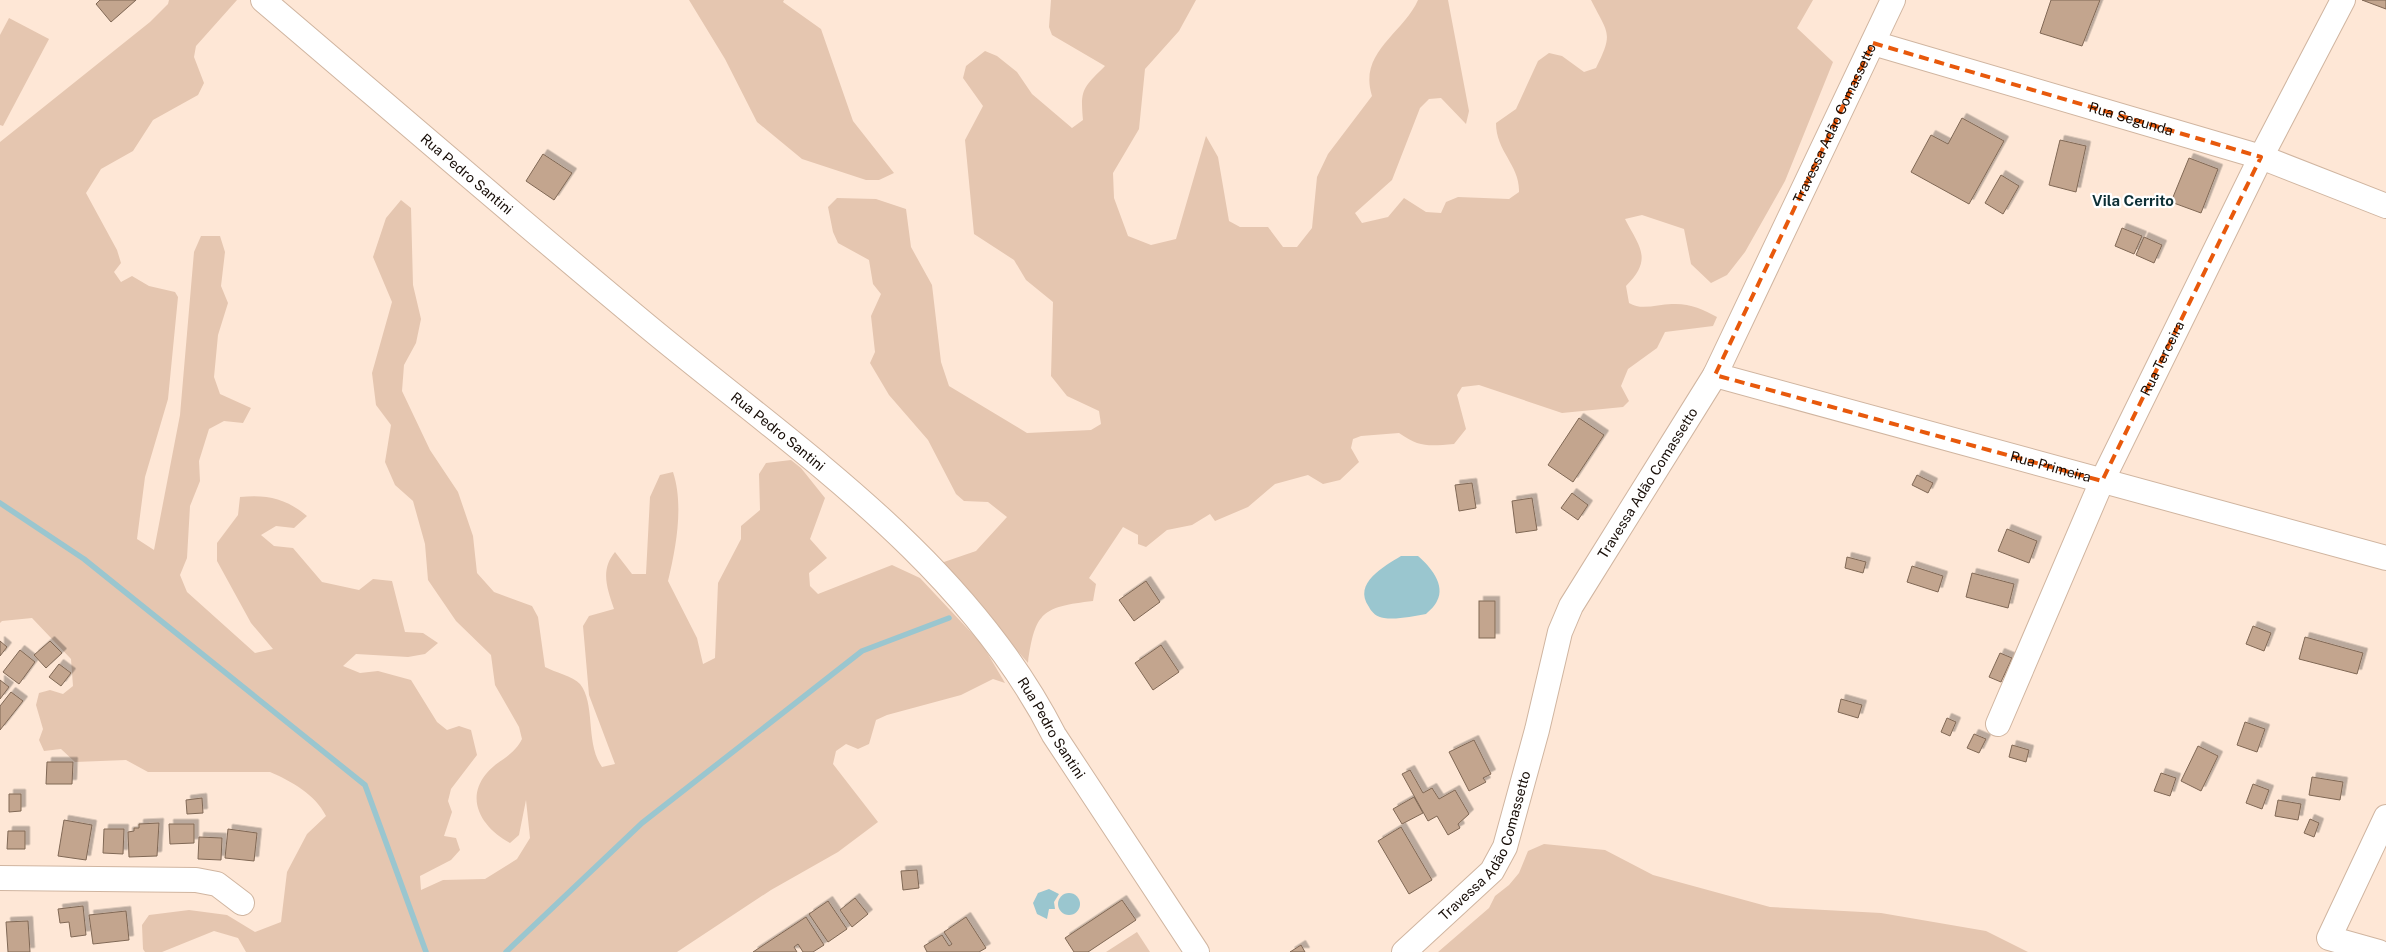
<svg xmlns="http://www.w3.org/2000/svg" width="2386" height="952" font-family="'Public Sans',sans-serif">
  <defs>
    <filter id="shadow"><feDropShadow dx="4.5" dy="-4.5" stdDeviation="0" flood-color="#0004"/></filter>
  </defs>
  <rect width="100%" height="100%" fill="#fee7d6"/>
  <g fill="#e5c6b0">
    <path d="M 169,0 L 237,0 L 196,46 L 194,57 L 204,83 L 198,95 L 153,120 L 133,151 L 101,169 L 86,193 L 117,250 L 121,263 L 114,272 L 121,282 L 132,276 L 149,286 L 175,292 L 178,297 L 168,399 L 145,477 L 137,539 L 154,550 L 180,415 L 194,252 L 201,236 L 220,236 L 225,252 L 221,286 L 228,303 L 218,335 L 214,377 L 220,394 L 251,408 L 243,423 L 224,421 L 209,429 L 199,461 L 200,481 L 190,506 L 187,558 L 180,575 L 187,592 L 255,653 L 273,649 L 251,623 L 217,561 L 217,543 L 238,515 L 240,497 C 267,494 287,499 307,516 L 294,528 L 276,526 L 261,535 L 274,546 L 293,548 L 322,582 L 359,590 L 373,579 L 392,581 L 405,632 L 423,633 L 438,643 L 425,654 L 408,657 L 356,654 L 343,666 L 360,673 L 378,671 L 411,680 L 437,722 L 447,730 L 459,726 L 471,730 L 477,755 L 451,789 L 448,801 L 452,812 L 444,836 L 456,838 L 460,850 L 451,860 L 420,876 L 421,890 L 443,880 L 485,879 L 517,859 L 530,838 L 526,800 L 519,835 L 510,843 C 484,829 464,801 486,774 C 497,760 513,757 522,739 L 519,727 L 495,685 L 491,655 L 456,621 L 428,580 L 425,544 L 413,501 L 395,485 L 385,462 L 391,425 L 376,405 L 372,373 L 392,302 L 373,257 L 386,218 L 401,200 L 411,208 L 413,285 L 421,319 L 416,343 L 404,365 L 402,391 L 430,450 L 458,492 L 473,536 L 477,573 L 494,592 L 532,606 L 538,617 L 545,667 C 554,672 573,676 580,684 C 596,704 585,743 602,767 L 615,764 L 589,695 L 583,626 L 589,616 L 614,609 C 607,588 600,570 615,552 L 632,574 L 646,574 L 650,497 L 660,475 L 673,472 C 684,505 676,548 668,581 L 697,638 L 703,664 L 715,658 L 718,583 L 741,539 L 741,526 L 760,510 L 759,474 L 766,463 L 791,460 L 801,468 L 825,498 L 810,539 L 827,558 L 809,573 L 810,586 L 818,594 L 892,565 L 920,578 L 982,644 L 1005,683 L 993,679 L 961,695 L 887,715 L 876,720 L 869,744 L 858,749 L 846,744 L 836,751 L 833,764 L 878,822 L 838,852 L 771,890 L 677,952 L 246,952 L 238,938 L 214,931 L 162,952 L 145,952 L 143,949 L 142,925 L 149,915 L 189,910 L 227,915 L 255,932 L 281,922 L 287,872 L 307,834 L 326,816 C 316,795 291,781 270,772 L 148,772 L 126,760 L 75,762 L 61,749 L 44,751 L 39,740 L 43,729 L 36,705 L 39,693 L 50,690 L 63,694 L 73,686 L 71,659 L 32,618 L 2,621 L 0,623 L 0,142 L 150,22 L 168,4 Z"/>
    <polygon points="689,0 784,0 783,2 821,29 853,121 894,173 879,180 866,180 802,159 757,122 725,59"/>
    <path d="M 1051,0 L 1196,0 L 1179,31 L 1145,69 L 1139,129 L 1113,173 L 1114,198 L 1128,236 L 1151,245 L 1176,239 L 1206,136 L 1218,157 L 1229,221 L 1240,227 L 1268,227 L 1283,247 L 1297,247 L 1312,228 L 1317,177 L 1328,154 L 1372,96 C 1358,52 1403,34 1418,0 L 1448,0 L 1469,111 L 1466,124 L 1441,98 L 1429,99 L 1420,108 L 1392,180 L 1355,213 L 1362,223 L 1388,217 L 1404,198 L 1426,212 L 1441,213 L 1446,202 L 1458,197 L 1509,199 L 1519,192 C 1520,165 1496,152 1496,123 L 1516,109 L 1538,61 L 1549,53 L 1562,56 L 1584,72 L 1596,68 C 1614,32 1608,34 1591,0 L 1813,0 L 1797,28 L 1833,62 L 1785,181 L 1745,252 L 1727,275 L 1711,283 L 1691,264 L 1684,229 L 1642,215 L 1625,219 C 1640,248 1653,259 1626,286 L 1629,303 C 1642,311 1657,304 1672,304 C 1689,303 1703,309 1717,317 L 1713,326 L 1665,332 L 1657,348 L 1628,369 L 1621,386 L 1629,401 L 1623,407 L 1562,413 L 1479,385 L 1462,387 L 1457,395 L 1466,429 L 1454,444 C 1430,446 1420,448 1399,433 L 1361,436 L 1353,439 L 1351,448 L 1359,462 L 1340,480 L 1323,484 L 1308,475 L 1275,484 L 1248,507 L 1215,521 L 1210,514 L 1192,525 L 1167,530 L 1146,547 L 1138,544 L 1138,535 L 1123,527 L 1089,578 L 1096,584 L 1093,601 C 1043,607 1035,611 1028,663 L 941,563 L 976,551 L 1007,517 L 988,502 L 964,501 L 956,494 L 928,440 L 889,395 L 870,363 L 875,352 L 871,316 L 881,294 L 873,284 L 869,260 L 838,243 L 833,232 L 828,207 L 837,198 L 876,199 L 906,209 L 911,247 L 932,285 L 941,362 L 949,386 L 1027,433 L 1091,430 L 1101,424 L 1099,411 L 1067,396 L 1051,376 L 1053,302 L 1026,280 L 1014,260 L 974,234 L 965,140 L 983,106 L 963,78 L 966,66 L 985,51 L 997,56 L 1017,72 L 1032,94 L 1072,128 L 1083,120 C 1080,89 1083,88 1105,66 L 1052,35 L 1049,27 Z"/>
    <polygon points="9,18 49,39 3,126 0,125 0,35"/>
    <polygon points="1544,844 1605,850 1653,875 1770,907 1881,913 1986,931 2028,952 1438,952 1489,908 1495,896 1509,885 1519,873 1528,851"/>
    <polygon points="1137,932 1150,952 1106,952"/>
  </g>
  <g fill="#9ac6cf">
    <path d="M 1401,556 L 1418,556 C 1430,566 1446,585 1437,601 C 1435,606 1430,610 1426,614 C 1413,616 1397,620 1384,618 C 1377,617 1372,613 1369,607 C 1352,583 1385,566 1401,556 Z"/>
    <polygon points="1049,889 1059,894 1054,902 1055,909 1049,909 1047,919 1037,914 1033,903 1038,893"/>
    <circle cx="1069" cy="904" r="11"/>
  </g>
  <g fill="none" stroke-linecap="round" stroke-linejoin="round">
    <g stroke="#9ac6cf" stroke-width="5.5">
      <polyline points="0,503 84,559 365,785 426,952"/>
      <polyline points="506,952 642,823 862,651 949,618"/>
    </g>
  </g>
  <g fill="#c3a58e" stroke="#806855" filter="url(#shadow)">
    <polygon points="100,0 136,0 111,22 96,4"/>
    <polygon points="2051,0 2100,0 2082,46 2040,33"/>
    <polygon points="2362,0 2386,0 2386,9"/>
    <polygon points="1962,118 2004,141 1969,204 1911,172 1931,135 1948,144"/>
    <polygon points="2060,140 2086,146 2076,192 2049,185"/>
    <polygon points="543,154 572,173 554,200 526,181"/>
    <polygon points="2189,158 2218,169 2201,213 2171,202"/>
    <polygon points="2001,175 2019,186 2003,214 1985,203"/>
    <polygon points="2122,228 2142,236 2134,254 2115,246"/>
    <polygon points="2144,237 2162,245 2154,263 2136,255"/>
    <polygon points="1579,418 1604,435 1573,482 1548,465"/>
    <polygon points="1917,475 1933,483 1928,493 1912,485"/>
    <polygon points="1472,483 1476,508 1459,511 1455,485"/>
    <polygon points="1572,493 1588,505 1578,520 1561,508"/>
    <polygon points="1532,498 1537,530 1516,533 1512,501"/>
    <polygon points="2007,529 2037,541 2029,563 1998,551"/>
    <polygon points="1847,557 1866,562 1863,573 1845,568"/>
    <polygon points="1912,566 1943,576 1938,592 1907,582"/>
    <polygon points="1972,573 2014,584 2008,608 1966,597"/>
    <polygon points="1146,581 1160,602 1134,621 1119,600"/>
    <rect x="1479" y="601" width="16" height="37"/>
    <polygon points="2253,626 2271,633 2264,651 2246,644"/>
    <polygon points="2305,637 2363,653 2357,674 2299,659"/>
    <polygon points="0,641 7,647 0,656"/>
    <polygon points="50,641 62,653 46,668 34,655"/>
    <polygon points="1161,645 1179,672 1153,690 1135,663"/>
    <polygon points="20,650 35,662 19,684 3,672"/>
    <polygon points="2000,653 2012,658 2001,682 1989,677"/>
    <polygon points="59,664 71,673 61,686 49,677"/>
    <polygon points="0,680 9,687 0,699"/>
    <polygon points="11,692 23,701 0,730 0,706"/>
    <polygon points="1841,699 1862,705 1858,718 1838,712"/>
    <polygon points="1947,718 1956,722 1950,736 1941,732"/>
    <polygon points="2245,722 2265,729 2257,752 2237,745"/>
    <polygon points="1974,734 1986,739 1979,753 1967,748"/>
    <polygon points="1474,740 1491,774 1483,778 1486,782 1469,791 1449,752"/>
    <polygon points="2012,745 2029,750 2026,762 2009,757"/>
    <polygon points="2198,746 2218,756 2201,791 2181,781"/>
    <polygon points="47,762 73,762 72,784 46,784"/>
    <polygon points="1410,770 1423,793 1432,788 1439,799 1455,790 1469,814 1458,824 1460,828 1448,835 1437,816 1428,821 1402,774"/>
    <polygon points="2161,773 2176,778 2170,796 2154,791"/>
    <polygon points="2312,777 2343,782 2340,800 2309,795"/>
    <polygon points="2253,784 2269,790 2262,809 2246,803"/>
    <polygon points="9,794 21,794 21,811 9,812"/>
    <polygon points="1414,797 1423,813 1402,824 1393,809"/>
    <polygon points="202,798 203,813 187,814 186,800"/>
    <polygon points="2278,800 2301,804 2298,820 2275,816"/>
    <polygon points="2310,819 2319,823 2314,837 2304,833"/>
    <polygon points="64,820 92,825 86,860 58,856"/>
    <polygon points="159,823 157,856 129,857 128,832 134,831 134,828 139,828 139,824"/>
    <polygon points="169,824 194,824 194,843 170,844"/>
    <polygon points="1401,827 1432,880 1409,894 1378,841"/>
    <polygon points="104,829 124,829 123,854 103,853"/>
    <polygon points="228,829 257,833 254,861 225,858"/>
    <polygon points="8,831 25,831 25,849 7,849"/>
    <polygon points="199,837 222,838 221,860 198,859"/>
    <polygon points="917,870 919,888 903,890 901,871"/>
    <polygon points="855,898 868,914 852,927 840,910"/>
    <polygon points="1122,900 1136,920 1088,952 1074,952 1065,938"/>
    <polygon points="828,901 847,929 828,942 809,914"/>
    <polygon points="83,906 86,935 71,937 69,922 60,923 58,909"/>
    <polygon points="126,911 129,940 93,944 89,915"/>
    <polygon points="806,917 824,945 813,952 803,952 798,944 794,947 797,952 753,952"/>
    <polygon points="966,917 986,948 979,952 927,952 924,946 942,935 949,946 952,944 944,932"/>
    <polygon points="28,921 30,952 8,952 6,922"/>
    <polygon points="1301,945 1305,952 1290,952"/>
  </g>
  <g fill="none" stroke-linecap="round" stroke-linejoin="round">
    <defs>
      <g id="minor">
        <path id="s1" d="M 263,0 C 390,108 517,218 646,325 C 793,447 965,560 1054,735 L 1197,952"/>
        <path id="s2" d="M 1873,43 L 2261,157 L 2386,206"/>
        <path id="s3" d="M 1715,375 L 2386,558"/>
        <path id="s4" d="M 1998,724 L 2102,481 L 2261,157 L 2343,0"/>
        <polyline points="0,878 196,880 217,884 242,903"/>
        <path id="s5" d="M 1404,952 L 1492,871 L 1505,847 L 1537,730 L 1560,632 L 1571,606 L 1715,375 L 1893,0"/>
        <polyline points="2379,952 2329,938 2386,817"/>
      </g>
    </defs>
    <use href="#minor" stroke="#d0b5a0" stroke-width="26"/>
    <use href="#minor" stroke="#fff" stroke-width="24"/>
  </g>
  <path fill="none" stroke="#e8590c" stroke-width="4" stroke-dasharray="10 6" stroke-linejoin="round" d="M 1873,43 L 2261,157 L 2102,481 L 1715,375 Z"/>
  <g text-anchor="middle" dominant-baseline="central" stroke-width="4.5" stroke-linejoin="round" paint-order="stroke">
    <g font-size="14" fill="#160c06" stroke="#fff">
      <text stroke="none"><textPath href="#s2" startOffset="269">Rua Segunda</textPath></text>
      <text stroke="none"><textPath href="#s5" startOffset="948">Travessa Adão Comassetto</textPath></text>
      <text stroke="none"><textPath href="#s1" startOffset="268">Rua Pedro Santini</textPath></text>
      <text stroke="none"><textPath href="#s4" startOffset="401">Rua Terceira</textPath></text>
      <text stroke="none"><textPath href="#s1" startOffset="672">Rua Pedro Santini</textPath></text>
      <text stroke="none"><textPath href="#s3" startOffset="348">Rua Primeira</textPath></text>
      <text stroke="none"><textPath href="#s5" startOffset="542">Travessa Adão Comassetto</textPath></text>
      <text stroke="none"><textPath href="#s1" startOffset="1078">Rua Pedro Santini</textPath></text>
      <text stroke="none"><textPath href="#s5" startOffset="138">Travessa Adão Comassetto</textPath></text>
    </g>
    <g font-size="15" font-weight="bold" fill="#0d2f35" stroke="#fff">
      <text x="2133" y="200">Vila Cerrito</text>
    </g>
  </g>
</svg>
